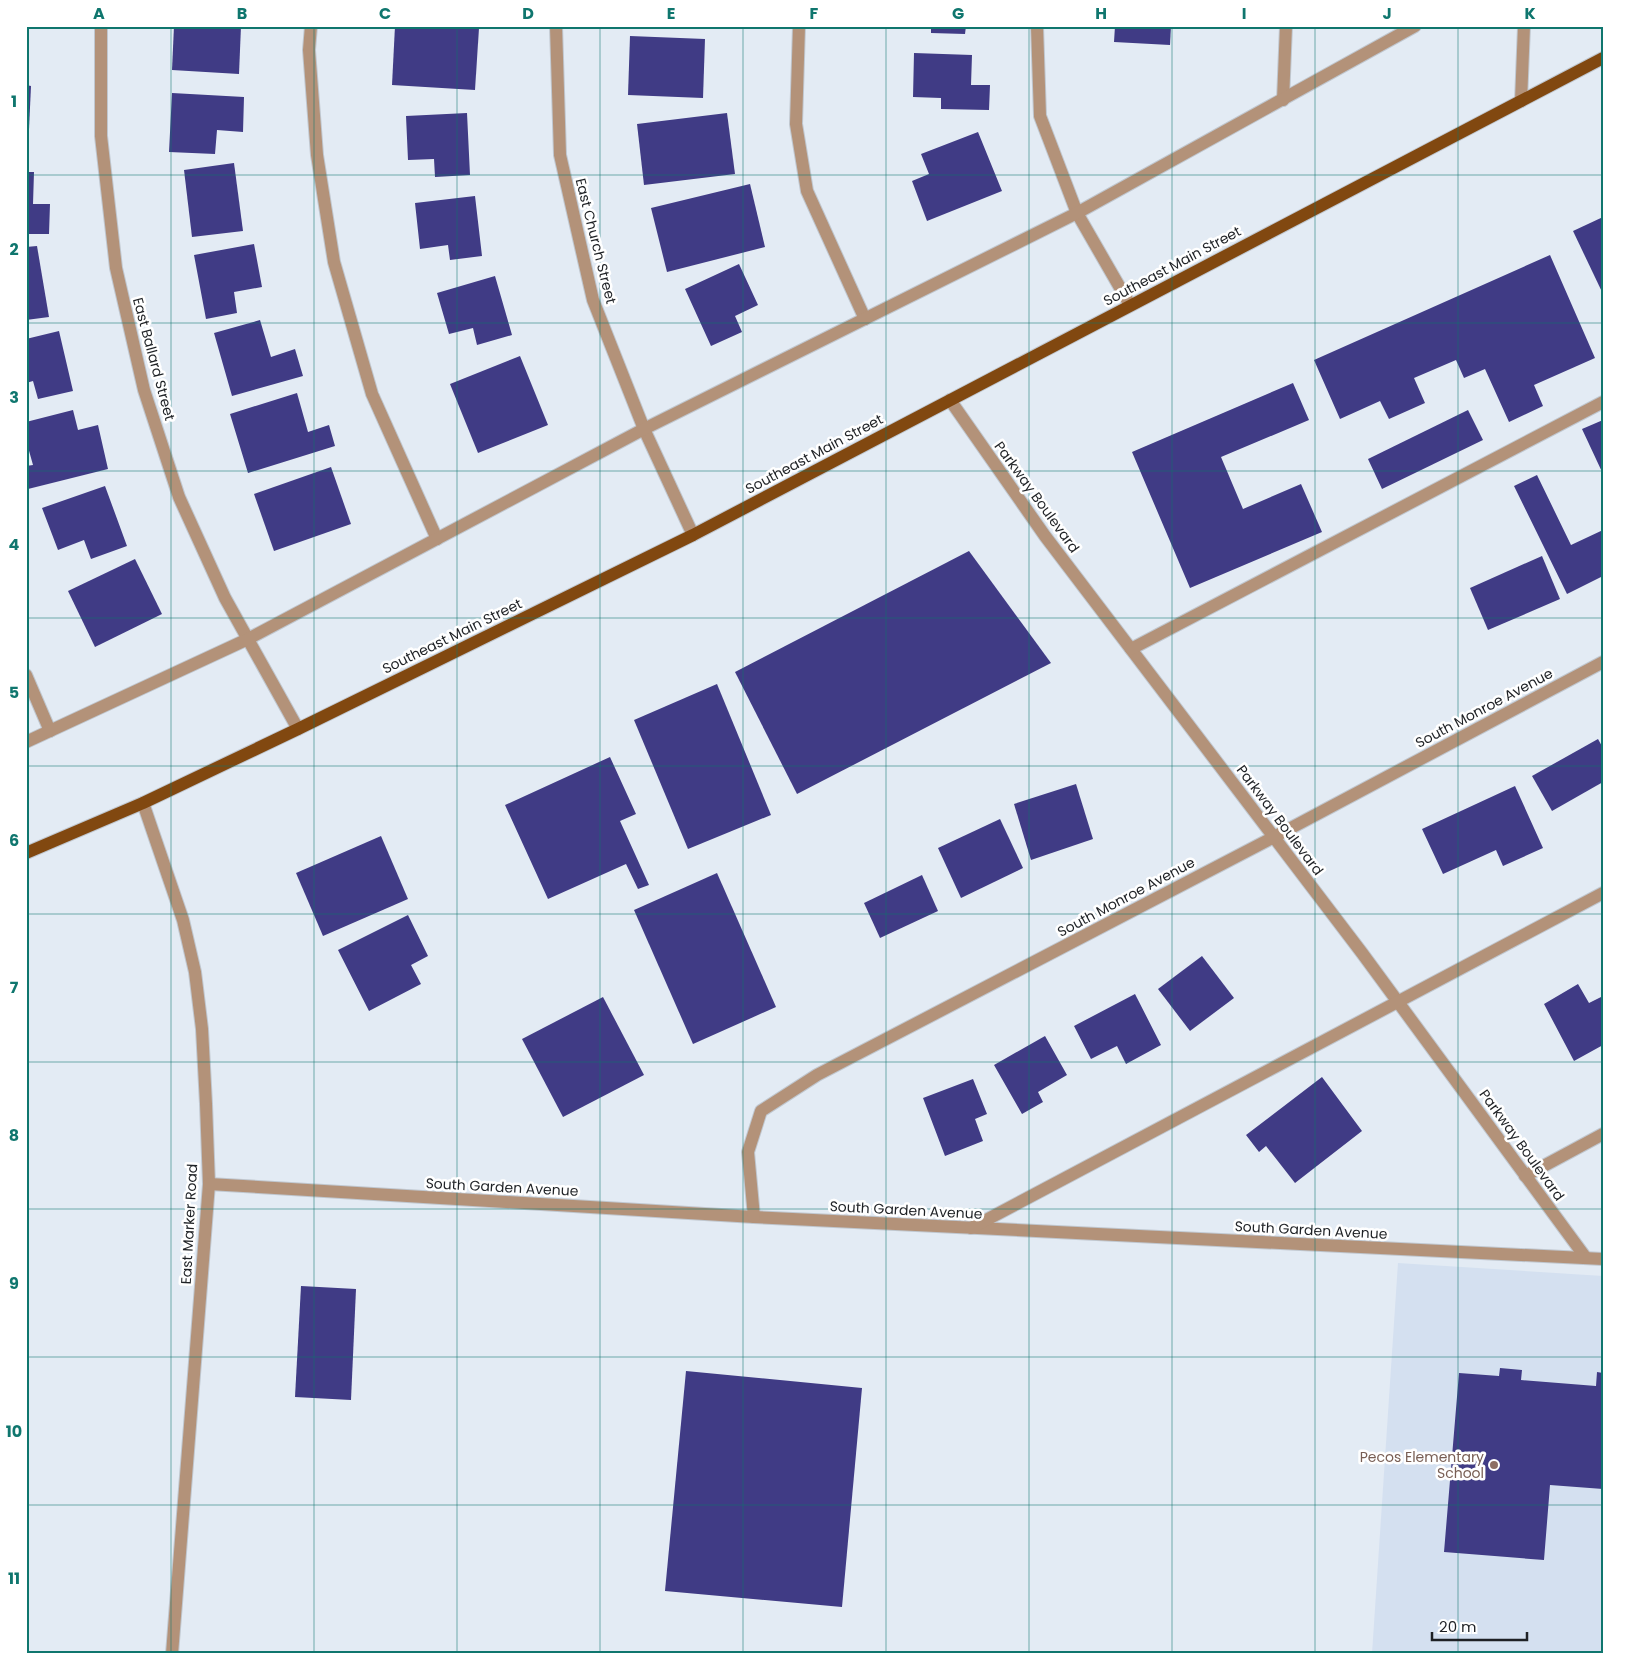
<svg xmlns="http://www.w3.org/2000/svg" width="1629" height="1680" font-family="Poppins,sans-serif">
  <rect width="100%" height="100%" fill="#e3ebf4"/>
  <polygon fill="#d4e0f0" points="1398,1263 1603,1276 1603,1654 1372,1654"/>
  <g fill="#403b85">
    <polygon points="174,26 241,26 239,74 172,70"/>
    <polygon points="395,26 479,28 475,90 392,85"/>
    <polygon points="931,26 966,26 965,34 931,33"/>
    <polygon points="1115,26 1171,26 1170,45 1114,42"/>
    <polygon points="630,36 705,39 703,98 628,95"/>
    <polygon points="914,53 972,55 971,85 990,85 989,110 941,109 941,98 913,97"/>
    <polygon points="26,85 31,86 28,151 26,151"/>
    <polygon points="172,93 244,97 243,132 217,130 215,154 169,152"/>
    <polygon points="467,113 470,175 435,177 434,159 408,160 406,116"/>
    <polygon points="727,113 735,174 644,185 637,124"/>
    <polygon points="978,132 1002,191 927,221 912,181 929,174 921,154"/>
    <polygon points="234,163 243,231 192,237 184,170"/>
    <polygon points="26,172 34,172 33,204 50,204 49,234 26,234"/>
    <polygon points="750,184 765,247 667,272 651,208"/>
    <polygon points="475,196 482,256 450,260 448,245 420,249 415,203"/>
    <polygon points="1603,217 1603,294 1573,231"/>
    <polygon points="254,244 262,287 234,292 237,313 206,319 194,255"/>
    <polygon points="37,246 49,317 26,320 26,247"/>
    <polygon points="1550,255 1595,358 1534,385 1543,406 1509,422 1485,369 1464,378 1456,360 1414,378 1425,403 1389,419 1380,401 1340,419 1314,360"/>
    <polygon points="739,264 758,305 735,316 742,332 711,346 685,289"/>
    <polygon points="495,276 512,335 477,345 473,328 449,334 437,293"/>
    <polygon points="260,320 271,357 295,349 303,376 232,396 214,333"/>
    <polygon points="59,331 73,391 38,399 33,381 26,383 26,339"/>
    <polygon points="520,356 548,425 478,453 450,384"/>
    <polygon points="1293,383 1309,420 1221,457 1243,509 1301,484 1322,532 1190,588 1132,452"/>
    <polygon points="297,393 308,432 329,425 335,446 248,473 230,414"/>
    <polygon points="73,410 78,430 98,425 108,469 28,489 26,466 33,465 26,440 26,422"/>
    <polygon points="1468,410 1483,440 1382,489 1368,459"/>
    <polygon points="1603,420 1603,474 1582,429"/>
    <polygon points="331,467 351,524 274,551 254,494"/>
    <polygon points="1537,475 1571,545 1603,530 1603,576 1567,594 1514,486"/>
    <polygon points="105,486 127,546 91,559 84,540 58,550 42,508"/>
    <polygon points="969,551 1051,663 797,794 735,672"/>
    <polygon points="1542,556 1560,599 1488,630 1470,588"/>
    <polygon points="135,559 162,614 95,647 68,591"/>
    <polygon points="717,684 771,815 688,849 634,720"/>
    <polygon points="1598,739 1603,748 1603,782 1552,811 1532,776"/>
    <polygon points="610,757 636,814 620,821 649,885 638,889 626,864 548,899 505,805"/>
    <polygon points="1076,784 1093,839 1031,860 1014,804"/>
    <polygon points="1515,786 1543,848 1503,866 1496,850 1443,874 1422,829"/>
    <polygon points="1000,819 1023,868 961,898 938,848"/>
    <polygon points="381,836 408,899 323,936 296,873"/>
    <polygon points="717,873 776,1007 693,1044 634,910"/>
    <polygon points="922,875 938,911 880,938 864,903"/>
    <polygon points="408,915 428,956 411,965 421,984 369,1011 338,950"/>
    <polygon points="1202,956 1234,998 1190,1031 1158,989"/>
    <polygon points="1578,984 1589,1003 1603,996 1603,1045 1574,1061 1544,1004"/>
    <polygon points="1135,994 1161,1045 1126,1064 1117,1046 1091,1059 1074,1026"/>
    <polygon points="603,997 644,1075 563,1117 522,1039"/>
    <polygon points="1045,1036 1067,1075 1038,1092 1043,1102 1022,1114 994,1065"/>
    <polygon points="1322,1077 1362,1131 1295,1183 1266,1146 1259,1152 1246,1135"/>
    <polygon points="973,1079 987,1114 975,1119 983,1141 945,1156 923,1098"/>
    <polygon points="301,1286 356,1289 351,1400 295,1397"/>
    <polygon points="1500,1368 1522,1370 1521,1380 1596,1386 1597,1372 1603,1373 1603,1489 1550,1485 1544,1560 1444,1552 1459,1373 1499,1376"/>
    <polygon points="686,1371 862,1388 842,1607 665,1591"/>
  </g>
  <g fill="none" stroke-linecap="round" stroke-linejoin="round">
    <defs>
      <g id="minor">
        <polyline points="101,26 101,136 116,268 144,390 179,497 225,598 298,729"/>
        <polyline points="311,26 309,50 317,155 334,262 372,394 437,539"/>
        <polyline points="556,26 560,155 593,300 644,429 693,535"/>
        <polyline points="799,26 796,124 807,191 865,319"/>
        <polyline points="1037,26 1040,116 1077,213 1130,305"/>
        <polyline points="1283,100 1286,26"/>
        <polyline points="1521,101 1524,26"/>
        <polyline points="950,400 1045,536 1362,953 1586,1258"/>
        <polyline points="1131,649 1603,402"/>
        <polyline points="26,675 50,731"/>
        <polyline points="26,742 248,639 644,429 1077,213 1415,26"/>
        <polyline points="143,803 183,920 195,972 202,1029 206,1104 209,1184 172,1654"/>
        <polyline points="1525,1176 1603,1134"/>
        <polyline points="209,1184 754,1217 1603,1259"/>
        <polyline points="754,1217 748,1152 761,1111 817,1075 1274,837 1603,662"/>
        <polyline points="971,1228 1603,893"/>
      </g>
      <polyline id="major" points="26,853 143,803 298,729 693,535 1603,58"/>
    </defs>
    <use href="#minor" stroke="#c0c7cf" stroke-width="14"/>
    <use href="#major" stroke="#c0c7cf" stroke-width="14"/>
    <use href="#minor" stroke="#b39279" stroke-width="12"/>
    <use href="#major" stroke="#814810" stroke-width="12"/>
  </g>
  <path fill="none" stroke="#0f766e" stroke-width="1" stroke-opacity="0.55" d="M 171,26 L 171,1654M 314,26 L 314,1654M 457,26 L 457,1654M 600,26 L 600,1654M 743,26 L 743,1654M 886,26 L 886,1654M 1029,26 L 1029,1654M 1172,26 L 1172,1654M 1315,26 L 1315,1654M 1458,26 L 1458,1654M 26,175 L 1603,175M 26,323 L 1603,323M 26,471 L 1603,471M 26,618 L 1603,618M 26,766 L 1603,766M 26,914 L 1603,914M 26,1062 L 1603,1062M 26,1209 L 1603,1209M 26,1357 L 1603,1357M 26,1505 L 1603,1505"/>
  <circle fill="#8d6e63" stroke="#fff" stroke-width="2" cx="1494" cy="1465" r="5"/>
  <g text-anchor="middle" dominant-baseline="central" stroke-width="5" stroke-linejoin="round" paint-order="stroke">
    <g font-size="14" fill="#1e2125" stroke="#fff">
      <text transform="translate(596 241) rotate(76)">East Church Street</text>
      <text transform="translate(1172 266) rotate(-28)">Southeast Main Street</text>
      <text transform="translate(154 359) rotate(75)">East Ballard Street</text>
      <text transform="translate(814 454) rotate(-28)">Southeast Main Street</text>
      <text transform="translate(1037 497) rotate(54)">Parkway Boulevard</text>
      <text transform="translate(452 636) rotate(-26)">Southeast Main Street</text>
      <text transform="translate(1484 708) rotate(-28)">South Monroe Avenue</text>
      <text transform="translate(1280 820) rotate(53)">Parkway Boulevard</text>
      <text transform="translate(1126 897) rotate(-28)">South Monroe Avenue</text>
      <text transform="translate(1522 1145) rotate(54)">Parkway Boulevard</text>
      <text transform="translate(502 1187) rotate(3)">South Garden Avenue</text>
      <text transform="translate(906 1210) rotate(3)">South Garden Avenue</text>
      <text transform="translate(189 1224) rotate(-87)">East Marker Road</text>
      <text transform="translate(1311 1230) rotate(3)">South Garden Avenue</text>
    </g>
    <g font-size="14" fill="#785e54" stroke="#fff" text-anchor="end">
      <text x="1484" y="1457">Pecos Elementary<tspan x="1484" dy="16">School</tspan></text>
    </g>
  </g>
  <rect width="1629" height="1680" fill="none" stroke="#ffffff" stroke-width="55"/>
  <path d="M1432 1632v8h95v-8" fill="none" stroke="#1e2125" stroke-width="2.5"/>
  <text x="1439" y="1632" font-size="15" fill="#1e2125" stroke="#ffffff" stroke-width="4" paint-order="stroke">20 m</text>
  <rect x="28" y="28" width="1574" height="1624" fill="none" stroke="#0f766e" stroke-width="2"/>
  <g font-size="16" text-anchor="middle" font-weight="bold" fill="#0f766e">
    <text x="99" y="19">A</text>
    <text x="242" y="19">B</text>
    <text x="385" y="19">C</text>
    <text x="528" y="19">D</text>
    <text x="671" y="19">E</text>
    <text x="814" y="19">F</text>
    <text x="958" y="19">G</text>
    <text x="1101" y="19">H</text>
    <text x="1244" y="19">I</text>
    <text x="1387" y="19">J</text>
    <text x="1530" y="19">K</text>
    <text x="14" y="107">1</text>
    <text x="14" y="255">2</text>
    <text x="14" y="403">3</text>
    <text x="14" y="550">4</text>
    <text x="14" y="698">5</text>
    <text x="14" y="846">6</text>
    <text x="14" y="993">7</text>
    <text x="14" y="1141">8</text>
    <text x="14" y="1289">9</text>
    <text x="14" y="1437">10</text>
    <text x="14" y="1584">11</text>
  </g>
</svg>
